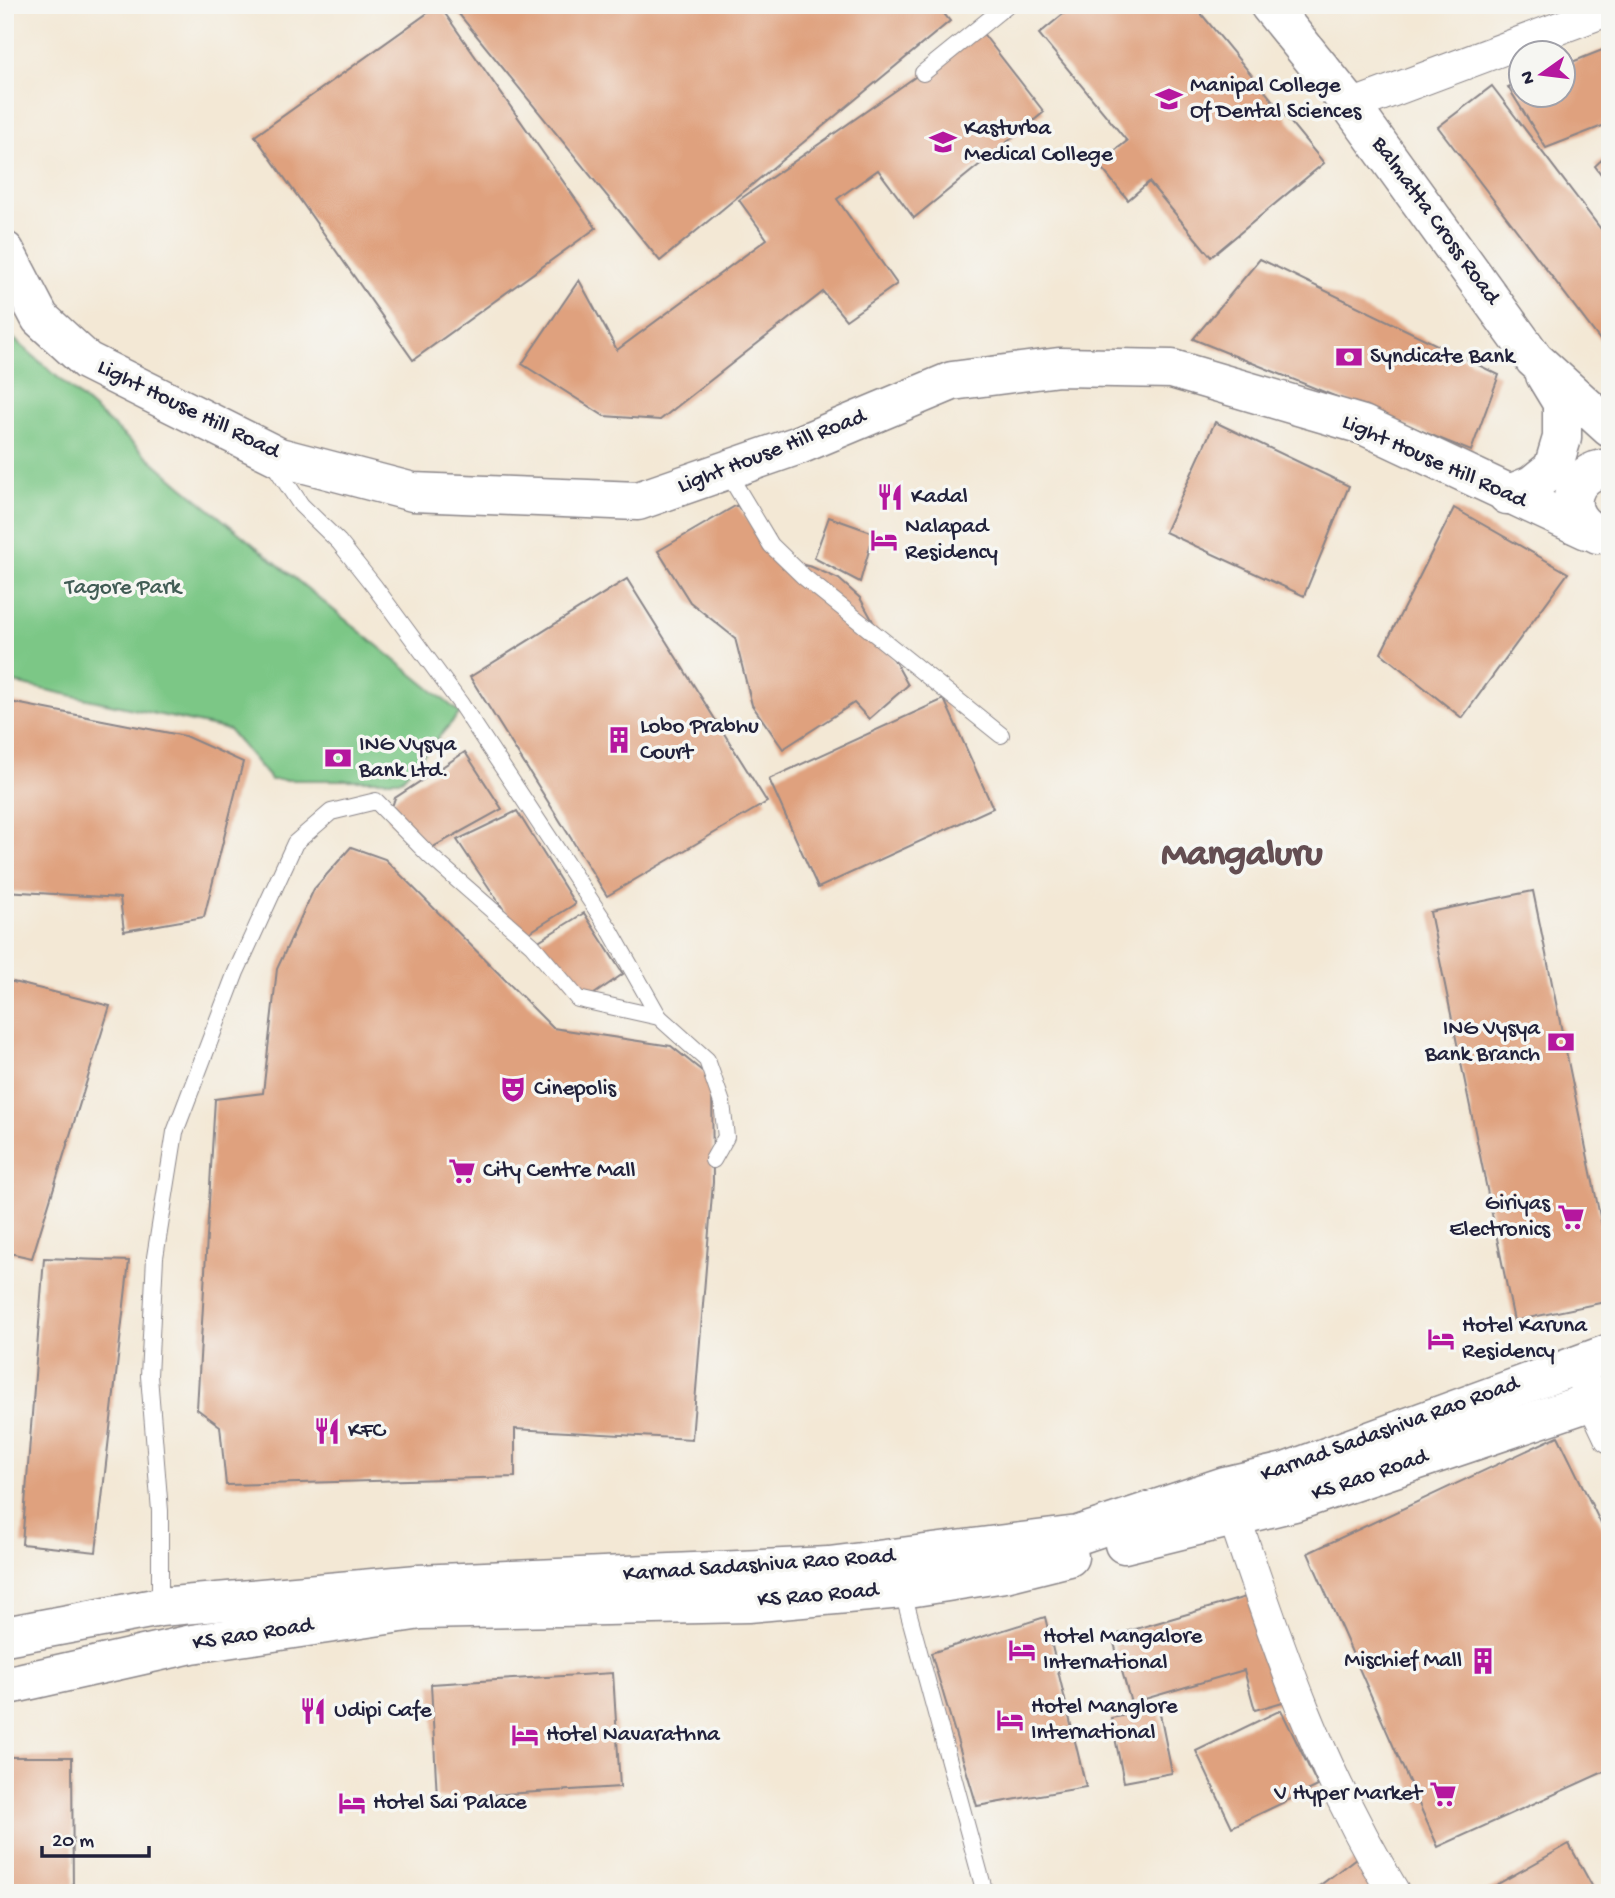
<svg xmlns="http://www.w3.org/2000/svg" width="1615" height="1898" font-family="'Gochi Hand',sans-serif">
  <rect width="100%" height="100%" fill="#f6f6f2"/>
  <filter id="ink" filterUnits="userSpaceOnUse"><feTurbulence type="fractalNoise" baseFrequency=".0143" numOctaves="2"/><feDisplacementMap in="SourceGraphic" scale="14" xChannelSelector="R" yChannelSelector="G"/><feConvolveMatrix kernelMatrix="1 2 1 2 8 2 1 2 1" color-interpolation-filters="sRGB"/></filter>
  <filter id="wash" filterUnits="userSpaceOnUse"><feTurbulence type="fractalNoise" baseFrequency=".00686" numOctaves="4" result="noise"/><feDisplacementMap in="SourceGraphic" scale="28" xChannelSelector="R" yChannelSelector="G"/><feGaussianBlur stdDeviation="1.57" result="paint"/><feColorMatrix in="noise" values="0 0 0 0 0 0 0 0 0 0 0 0 0 0 0 0 0 1.4 0 .05"/><feComposite in="paint" operator="in"/></filter>
  <g filter="url(#wash)">
    <rect width="100%" height="100%" fill="#f3e8d5"/>
    <polygon fill="#7bc786" stroke="#4e7460" stroke-width="2" points="5,331 179,484 460,713 401,780 271,780 229,730 5,681"/>
    <g id="blocks">
      <g fill="#dfa17e">
        <polygon points="439,5 596,228 413,360 255,136"/>
        <polygon points="458,5 937,5 950,21 660,261 454,8"/>
        <polygon points="1074,5 1194,5 1324,163 1211,257 1149,182 1128,200 1098,164 1127,141 1039,34"/>
        <polygon points="981,31 1044,112 914,218 878,170 837,199 897,284 846,320 823,292 660,420 604,416 522,364 579,280 617,350 767,239 739,200"/>
        <polygon points="1610,47 1610,123 1546,148 1508,87 1520,82 1520,94 1562,94 1562,66"/>
        <polygon points="1492,86 1610,241 1610,353 1438,127"/>
        <polygon points="1610,152 1610,186 1595,166"/>
        <polygon points="1260,259 1499,375 1471,451 1193,339"/>
        <polygon points="1215,422 1349,486 1304,596 1165,532"/>
        <polygon points="737,505 774,558 812,567 839,579 860,598 908,685 869,719 854,703 783,749 752,705 735,638 690,602 658,551"/>
        <polygon points="1454,508 1568,573 1462,718 1381,653"/>
        <polygon points="829,517 874,533 860,582 814,558"/>
        <polygon points="627,579 767,802 607,896 470,677"/>
        <polygon points="944,699 993,808 818,888 769,779"/>
        <polygon points="5,701 185,736 243,762 204,917 124,931 120,898 5,891"/>
        <polygon points="465,752 502,809 426,851 388,819 395,798"/>
        <polygon points="517,811 575,904 522,937 457,840"/>
        <polygon points="351,847 385,859 553,1028 671,1046 712,1079 713,1182 692,1439 515,1429 515,1477 226,1485 220,1426 197,1409 215,1099 263,1093 277,969 314,889"/>
        <polygon points="1533,891 1610,1265 1610,1301 1514,1321 1430,912"/>
        <polygon points="584,913 623,974 584,1001 532,945"/>
        <polygon points="5,980 110,1006 32,1258 5,1252"/>
        <polygon points="44,1258 129,1261 96,1552 22,1544"/>
        <polygon points="1558,1436 1610,1542 1610,1769 1438,1847 1308,1553"/>
        <polygon points="1256,1594 1286,1701 1255,1710 1244,1670 1131,1703 1112,1636"/>
        <polygon points="1045,1617 1086,1787 977,1806 931,1653"/>
        <polygon points="613,1673 620,1787 437,1798 431,1684"/>
        <polygon points="1159,1709 1172,1773 1124,1782 1111,1718"/>
        <polygon points="1281,1710 1318,1786 1232,1827 1196,1751"/>
        <polygon points="5,1757 72,1757 73,1893 5,1893"/>
        <polygon points="1569,1844 1596,1893 1482,1893"/>
        <polygon points="1356,1858 1379,1893 1310,1893"/>
      </g>
    </g>
  </g>
  <g filter="url(#ink)">
    <use href="#blocks" fill-opacity="0" stroke="#8a8588" stroke-width="2"/>
    <g fill="none" stroke-linecap="round" stroke-linejoin="round">
      <defs>
        <g id="service">
          <polyline points="923,73 1007,5"/>
          <polyline points="271,460 301,505 339,542 374,586 460,703 610,930 659,1017"/>
          <polyline points="726,470 771,545 804,577 1001,735"/>
          <polyline points="902,1589 985,1893"/>
          <polyline points="160,1607 160,1511 149,1376 155,1257 175,1132 236,972 295,843 331,812 376,801 430,856 532,945 578,999 659,1017 707,1060 722,1103 726,1137 713,1160"/>
        </g>
        <g id="minor">
          <polyline points="1351,106 1610,9"/>
          <polyline points="1575,1363 1610,1437"/>
          <path d="M 1234,1516 C 1279,1651 1320,1771 1394,1893"/>
        </g>
        <g id="primary">
          <polyline points="1269,5 1351,106 1534,359 1610,428"/>
          <polyline points="5,251 40,318 87,361 279,457 413,492 638,501 799,445 952,381 1059,367 1172,369 1363,425 1587,530"/>
          <polyline points="1507,495 1532,485 1553,468 1562,438 1562,403 1545,375"/>
          <path d="M 1598,534 C 1558,518 1568,470 1610,468"/>
          <polyline points="1124,1544 1294,1502 1610,1395"/>
          <polyline points="5,1636 160,1607 418,1584 829,1566 1078,1535 1225,1486 1285,1472 1610,1353"/>
          <polyline points="5,1686 192,1644 421,1610 748,1603 902,1589 1005,1573 1069,1557"/>
        </g>
      </defs>
      <use href="#service" stroke="#8a8588" stroke-width="18"/>
      <use href="#minor" stroke="#8a8588" stroke-width="34"/>
      <use href="#primary" stroke="#8a8588" stroke-width="41"/>
      <use href="#service" stroke="#fff" stroke-width="16"/>
      <use href="#minor" stroke="#fff" stroke-width="32"/>
      <use href="#primary" stroke="#fff" stroke-width="38"/>
    </g>
  </g>
  <defs>
    <symbol id="university-bare" viewBox="-9 -9 18 18"><path d="M0-5L7-2L0 1L-7-2ZM-4 1L0 2.5L4 1V4Q0 6-4 4Z" fill="#b5179e" stroke="#f6f6f2" stroke-width="2.5" paint-order="stroke"/></symbol>
    <symbol id="bank-bare" viewBox="-9 -9 18 18"><path d="M-6-4H6V4H-6ZM0-2.3a2.3 2.3 0 1 0 0 4.6a2.3 2.3 0 1 0 0-4.6Z" fill="#b5179e" stroke="#f6f6f2" stroke-width="2.5" paint-order="stroke"/></symbol>
    <symbol id="restaurant-bare" viewBox="-9 -9 18 18"><path d="M-5-6h1v4h1v-4h1v4h1v-4h1v5L-1.5 .5V6h-2V.5L-5-1ZM5-6V6H3V1.5H1.5Q1.5-4 5-6Z" fill="#b5179e" stroke="#f6f6f2" stroke-width="2.5" paint-order="stroke"/></symbol>
    <symbol id="hotel-bare" viewBox="-9 -9 18 18"><path d="M-6-4.5h1.5V1H6V5H4.5V3h-9V5H-6ZM-4 0a1.8 1.8 0 1 1 3.6 0ZM.5 0V-2.5h3Q6-2.5 6 0Z" fill="#b5179e" stroke="#f6f6f2" stroke-width="2.5" paint-order="stroke"/></symbol>
    <symbol id="building-bare" viewBox="-9 -9 18 18"><path d="M-4-6H4V6H1V3H-1V6H-4ZM-2.5-4.3h1.7v1.8h-1.7ZM.8-4.3h1.7v1.8H.8ZM-2.5-1h1.7V.8h-1.7ZM.8-1h1.7V.8H.8Z" fill="#b5179e" stroke="#f6f6f2" stroke-width="2.5" paint-order="stroke"/></symbol>
    <symbol id="theatre-bare" viewBox="-9 -9 18 18"><path d="M-5-5.5Q0-4 5-5.5V0Q5 5 0 6Q-5 5-5 0ZM-3.3-2.5H-1v1.5H-3.3ZM1-2.5H3.3v1.5H1ZM-2.8 1Q0 5.5 2.8 1Z" fill="#b5179e" stroke="#f6f6f2" stroke-width="2.5" paint-order="stroke"/></symbol>
    <symbol id="supermarket-bare" viewBox="-9 -9 18 18"><path d="M-6-5.5h2.5l.6 2H6L4.5 2H-2.5L-4.4-4H-6ZM-1.5 3.2a1.3 1.3 0 1 0 .1 0ZM3 3.2a1.3 1.3 0 1 0 .1 0Z" fill="#b5179e" stroke="#f6f6f2" stroke-width="2.5" paint-order="stroke"/></symbol>
  </defs>
  <g fill-rule="evenodd">
    <use href="#university-bare" x="1150" y="80" width="38" height="38"/>
    <use href="#university-bare" x="924" y="123" width="38" height="38"/>
    <use href="#bank-bare" x="1330" y="338" width="38" height="38"/>
    <use href="#restaurant-bare" x="871" y="478" width="38" height="38"/>
    <use href="#hotel-bare" x="865" y="521" width="38" height="38"/>
    <use href="#building-bare" x="600" y="721" width="38" height="38"/>
    <use href="#bank-bare" x="319" y="739" width="38" height="38"/>
    <use href="#bank-bare" x="1542" y="1023" width="38" height="38"/>
    <use href="#theatre-bare" x="494" y="1070" width="38" height="38"/>
    <use href="#supermarket-bare" x="443" y="1152" width="38" height="38"/>
    <use href="#supermarket-bare" x="1552" y="1198" width="38" height="38"/>
    <use href="#hotel-bare" x="1422" y="1320" width="38" height="38"/>
    <use href="#restaurant-bare" x="308" y="1412" width="38" height="38"/>
    <use href="#hotel-bare" x="1003" y="1631" width="38" height="38"/>
    <use href="#building-bare" x="1464" y="1642" width="38" height="38"/>
    <use href="#restaurant-bare" x="294" y="1692" width="38" height="38"/>
    <use href="#hotel-bare" x="991" y="1701" width="38" height="38"/>
    <use href="#hotel-bare" x="506" y="1716" width="38" height="38"/>
    <use href="#supermarket-bare" x="1424" y="1775" width="38" height="38"/>
    <use href="#hotel-bare" x="333" y="1784" width="38" height="38"/>
  </g>
  <g text-anchor="middle" dominant-baseline="central" stroke-width="7" stroke-linejoin="round" paint-order="stroke">
    <g font-size="23" fill="#22223b" stroke="#f6f6f2" text-anchor="start">
      <text x="1190" y="86">Manipal College<tspan x="1190" dy="26">Of Dental Sciences</tspan></text>
      <text x="964" y="129">Kasturba<tspan x="964" dy="26">Medical College</tspan></text>
      <text x="1370" y="357">Syndicate Bank</text>
      <text x="911" y="497">Kadal</text>
      <text x="905" y="527">Nalapad<tspan x="905" dy="26">Residency</tspan></text>
      <text x="640" y="727">Lobo Prabhu<tspan x="640" dy="26">Court</tspan></text>
      <text x="359" y="745">ING Vysya<tspan x="359" dy="26">Bank Ltd.</tspan></text>
      <text x="1540" y="1029" text-anchor="end">ING Vysya<tspan x="1540" dy="26">Bank Branch</tspan></text>
      <text x="534" y="1089">Cinepolis</text>
      <text x="483" y="1171">City Centre Mall</text>
      <text x="1550" y="1204" text-anchor="end">Giriyas<tspan x="1550" dy="26">Electronics</tspan></text>
      <text x="1462" y="1326">Hotel Karuna<tspan x="1462" dy="26">Residency</tspan></text>
      <text x="348" y="1431">KFC</text>
      <text x="1043" y="1637">Hotel Mangalore<tspan x="1043" dy="26">International</tspan></text>
      <text x="1462" y="1661" text-anchor="end">Mischief Mall</text>
      <text x="1031" y="1707">Hotel Manglore<tspan x="1031" dy="26">International</tspan></text>
      <text x="334" y="1711">Udipi Cafe</text>
      <text x="546" y="1735">Hotel Navarathna</text>
      <text x="1422" y="1794" text-anchor="end">V Hyper Market</text>
      <text x="373" y="1803">Hotel Sai Palace</text>
    </g>
    <g font-size="23" fill="#22223b" stroke="#f6f6f2">
      <text transform="translate(1435 221) rotate(54)">Balmatta Cross Road</text>
      <text transform="translate(188 410) rotate(26)">Light House Hill Road</text>
      <text transform="translate(772 452) rotate(-21)">Light House Hill Road</text>
      <text transform="translate(1434 462) rotate(24)">Light House Hill Road</text>
      <text transform="translate(1390 1430) rotate(-20)">Karnad Sadashiva Rao Road</text>
      <text transform="translate(1370 1476) rotate(-19)">KS Rao Road</text>
      <text transform="translate(759 1566) rotate(-4)">Karnad Sadashiva Rao Road</text>
      <text transform="translate(818 1596) rotate(-5)">KS Rao Road</text>
      <text transform="translate(253 1635) rotate(-9)">KS Rao Road</text>
    </g>
    <g font-size="23" fill="#415c55" stroke="#f6f6f2">
      <text x="123" y="588">Tagore Park</text>
    </g>
    <g font-size="37" font-weight="bold" fill="#644e52" stroke="#f6f6f2">
      <text x="1242" y="856">Mangaluru</text>
    </g>
  </g>
  <rect width="1615" height="1898" fill="none" stroke="#f6f6f2" stroke-width="28"/>
  <g transform="translate(1542 74) rotate(256)"><circle r="33" fill="#f6f6f2" stroke="#a1a1a9" stroke-width="2"/>
  <path d="M0-5L12 26L0 18L-12 26Z" fill="#b5179e"/>
  <text y="-10" font-size="19" font-weight="bold" text-anchor="middle" fill="#22223b">N</text>
  </g>
  <path d="M42 1846v10h107v-10" fill="none" stroke="#22223b" stroke-width="3.5"/>
  <text x="52" y="1846" font-size="21" fill="#22223b" stroke="#f6f6f2" stroke-width="5" paint-order="stroke">20 m</text>
</svg>
